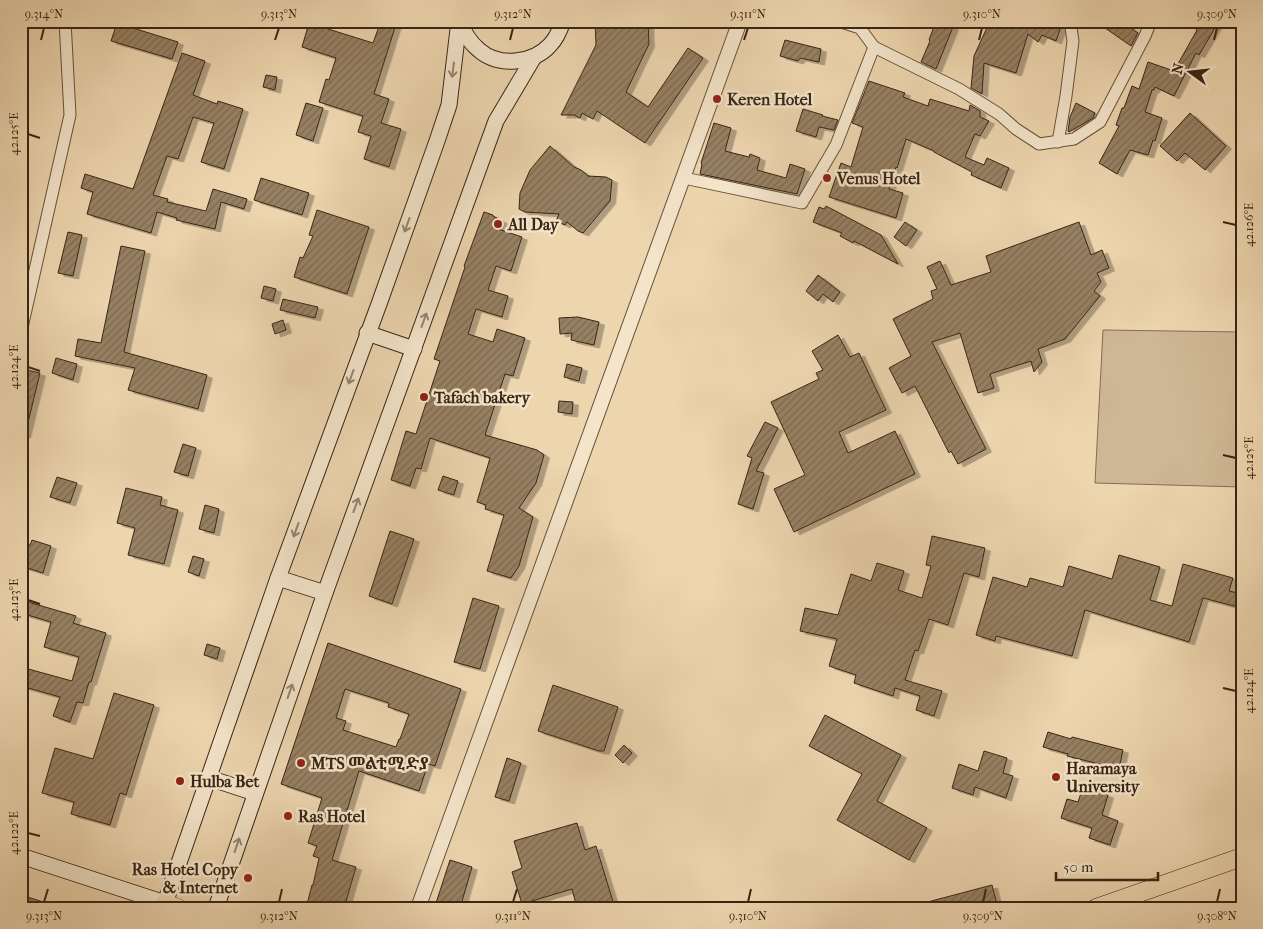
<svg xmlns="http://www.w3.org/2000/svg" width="1263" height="929" font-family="'IM FELL French Canon','Noto Serif Ethiopic',serif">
  <defs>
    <pattern id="building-hatch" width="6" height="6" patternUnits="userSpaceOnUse" patternTransform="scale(1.25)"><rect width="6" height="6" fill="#978164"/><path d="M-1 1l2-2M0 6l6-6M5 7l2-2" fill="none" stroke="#7c6951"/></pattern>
    <filter id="shadow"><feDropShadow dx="5.5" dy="3" stdDeviation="0" flood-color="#0004"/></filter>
  </defs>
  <rect width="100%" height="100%" fill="#edd5ae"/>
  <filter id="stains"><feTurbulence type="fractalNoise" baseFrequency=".004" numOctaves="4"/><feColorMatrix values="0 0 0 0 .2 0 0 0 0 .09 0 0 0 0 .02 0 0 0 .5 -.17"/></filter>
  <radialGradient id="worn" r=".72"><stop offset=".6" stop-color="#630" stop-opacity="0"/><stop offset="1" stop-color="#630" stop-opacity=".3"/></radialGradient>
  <polygon fill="#ceb794" stroke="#846e54" points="1103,330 1242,332 1242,487 1095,483"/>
  <g fill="url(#building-hatch)" stroke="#392514" fill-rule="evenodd" filter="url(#shadow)">
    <polygon points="381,21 397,21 374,94 389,99 381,123 401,129 389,167 364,159 371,136 358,132 363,116 319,102 326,79 329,80 336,58 302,47 309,23 373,43"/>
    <polygon points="595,21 648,21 649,44 626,92 648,107 688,48 703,58 645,143 597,111 593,119 582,113 580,118 574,115 561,115 596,45"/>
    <polygon points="936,21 953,27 936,69 921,62 930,41 929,40"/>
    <polygon points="990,21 1054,21 1062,24 1056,41 1042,35 1038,42 1028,34 1016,73 984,63 982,94 971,88 974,56"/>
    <polygon points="1095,21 1120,21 1138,33 1131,46"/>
    <polygon points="1187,21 1219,21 1199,55 1196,53 1174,96 1155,87 1154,90 1152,90 1145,112 1162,118 1155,141 1153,140 1148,155 1130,150 1117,174 1099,163 1119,126 1116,125 1122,108 1124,108 1132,86 1139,89 1148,62 1174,71 1197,30"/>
    <polygon points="117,23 178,42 172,59 111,41"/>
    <polygon points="785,40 821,49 819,62 800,58 798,61 780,56"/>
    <polygon points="182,53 205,61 193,95 217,104 218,101 243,109 224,169 201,162 214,123 193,117 178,159 167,156 153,195 168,199 167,202 206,211 213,189 247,199 244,209 221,202 215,229 176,220 177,218 157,212 151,233 87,214 93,192 81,188 85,174 133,189"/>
    <polygon points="266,75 277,77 275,90 263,87"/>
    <polygon points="869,81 905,93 903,97 928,106 930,99 969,111 970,105 980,111 980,117 989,121 980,136 975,134 965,157 984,165 987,158 1009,168 1001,188 971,175 972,172 934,152 934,151 906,139 897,168 896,167 889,189 903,193 896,218 829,197 841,163 851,167 863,127 852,123"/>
    <polygon points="306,103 323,108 313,141 296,135"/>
    <polygon points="1076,103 1095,113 1093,118 1069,132 1068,131 1070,117"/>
    <polygon points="803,109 823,115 822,116 838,120 834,130 819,127 816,137 796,131"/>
    <polygon points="1190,113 1226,146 1205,170 1185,153 1177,161 1160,146"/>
    <polygon points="714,123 731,128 725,151 749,157 750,154 760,158 757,170 786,178 790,164 805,169 797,194 700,174 702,164 701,163"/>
    <polygon points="550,146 574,167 581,170 588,176 606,177 612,180 610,201 583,233 578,231 567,222 565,225 556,221 559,214 525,212 519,209 520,193 530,170"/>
    <polygon points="261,178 309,193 302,215 254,200"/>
    <polygon points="826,206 881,235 898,264 854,241 853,243 840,236 842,233 813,222 819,207 824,209"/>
    <polygon points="317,210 369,227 347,294 294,277 300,257 303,258 313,236 309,235"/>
    <polygon points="484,212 493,215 493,216 502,221 498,229 522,237 511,271 496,266 488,290 508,296 502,317 476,309 468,334 493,342 497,329 525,338 513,376 505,374 485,435 537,450 544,455 536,483 519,508 533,517 519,566 511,578 487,571 504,515 485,509 486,505 477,502 490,458 430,438 421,469 416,468 410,486 391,480 406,431 416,434 440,361 434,359 465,267 464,266"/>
    <polygon points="905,222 917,230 906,246 894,237"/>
    <polygon points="1079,222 1091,255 1102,250 1109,268 1097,273 1101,282 1094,291 1100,296 1065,339 1038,349 1042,362 1034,372 1031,361 990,374 994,388 978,393 960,333 932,342 986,449 958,464 951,451 949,453 915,386 902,393 889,368 911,356 893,319 933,299 931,291 937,289 927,267 940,261 951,285 991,272 986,256"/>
    <polygon points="68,232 82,235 73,276 58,273"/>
    <polygon points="121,246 145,251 124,352 207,375 198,409 128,390 135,368 75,356 78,339 101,343"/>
    <polygon points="818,275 840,292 833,302 823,294 818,301 806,291"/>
    <polygon points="264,286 276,289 273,301 261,298"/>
    <polygon points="283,299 318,307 315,318 280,310"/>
    <polygon points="578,317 599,322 594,345 571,340 572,333 560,334 559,318"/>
    <polygon points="283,320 286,330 275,334 272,324"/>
    <polygon points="838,335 850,357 859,353 886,410 839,432 848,453 895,431 915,474 794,532 774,489 805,475 771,402 819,379 816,373 823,370 812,351"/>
    <polygon points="56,358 77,364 73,380 52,373"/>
    <polygon points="567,364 582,368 579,381 564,377"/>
    <polygon points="27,370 40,373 25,435 21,434 21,393"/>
    <polygon points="559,401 573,402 572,414 558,412"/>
    <polygon points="765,422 778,428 756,471 764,473 753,509 738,504 752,458 747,456"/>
    <polygon points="183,444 196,448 188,476 174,472"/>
    <polygon points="443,476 458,481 454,495 438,490"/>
    <polygon points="57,477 77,483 70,503 50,497"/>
    <polygon points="126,488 162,497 160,505 178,510 164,564 128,555 135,528 117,523"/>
    <polygon points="205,505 219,509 214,533 199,529"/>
    <polygon points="390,531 414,539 392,604 369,596"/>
    <polygon points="932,536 985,548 979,577 964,573 948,625 929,619 918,651 915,650 905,680 942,691 934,716 916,710 920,696 895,688 893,696 854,683 856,675 829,666 837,639 800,631 805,608 838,615 851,574 871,581 877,563 904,571 898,590 922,598 931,566 926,565"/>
    <polygon points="32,540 51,546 43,573 21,566 21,543 30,545"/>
    <polygon points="1119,555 1160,567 1150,600 1172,606 1183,564 1233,578 1229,591 1242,594 1242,608 1203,598 1189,642 1085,610 1072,656 996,636 995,641 976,635 993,577 1027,587 1030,578 1063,587 1069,566 1112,579"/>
    <polygon points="193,556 204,559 199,576 188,572"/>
    <polygon points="473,598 499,606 480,669 454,662"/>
    <polygon points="28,602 76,616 73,623 106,633 91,682 89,682 83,703 77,702 70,722 53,716 60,697 21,686 21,667 72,681 79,657 44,647 51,622 24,614"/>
    <path d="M 328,643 L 461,689 L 435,766 L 428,764 L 419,791 L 359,771 L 332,860 L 356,867 L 344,908 L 306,908 L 312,885 L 313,885 L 319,858 L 313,856 L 317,846 L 308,843 L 322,798 L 281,784 ZM 345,689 L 389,703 L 388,707 L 409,714 L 400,739 L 399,739 L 396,747 L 343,730 L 346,721 L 336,718 Z"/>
    <polygon points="207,644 220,648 217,659 204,655"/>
    <polygon points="553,685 618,707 604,751 599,751 538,731"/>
    <polygon points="114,693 154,705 126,795 120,793 110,825 71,814 74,802 42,793 55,748 93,759"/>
    <polygon points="825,715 901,755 877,801 927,828 909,860 837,820 862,774 809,746"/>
    <polygon points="1048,732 1071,739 1072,737 1123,750 1119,769 1067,756 1068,754 1043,747"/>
    <polygon points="624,745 632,753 623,763 615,755"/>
    <polygon points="984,751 1007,758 1003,773 1013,776 1006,798 975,787 973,795 952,788 959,764 978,771"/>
    <polygon points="507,758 521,763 509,801 495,797"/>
    <polygon points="1083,787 1108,795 1102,815 1118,821 1110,845 1089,838 1092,828 1061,818 1067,799 1078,802"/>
    <polygon points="577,823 585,850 596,846 615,908 577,908 572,889 522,904 512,872 522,868 514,841"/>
    <polygon points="450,860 472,867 460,908 451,908 436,903"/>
    <polygon points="992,885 998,908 921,908 920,904"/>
    <polygon points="21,895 53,905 53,908 21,908"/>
  </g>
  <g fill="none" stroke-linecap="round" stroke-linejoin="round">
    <defs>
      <g id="minor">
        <polyline points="838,21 860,28 874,47 959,89 999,114 1016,129 1039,144 1074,139 1100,122 1145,36 1151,21"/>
        <polyline points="1058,142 1066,96 1073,41 1070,21"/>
        <polyline points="684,178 802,203 836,145 874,47"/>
        <polyline points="21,332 70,115 65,21"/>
      </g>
      <polyline id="tertiary" points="418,908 740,21"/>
      <g id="secondary">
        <path d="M 459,21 C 464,33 469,42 479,50 C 498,67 533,64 550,45 C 557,38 560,30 563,21"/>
        <polyline points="367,333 414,349"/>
        <polyline points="278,578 325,593"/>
        <polyline points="209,778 255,793"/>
        <polyline points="21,856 165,903 278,578 379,304 437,141 449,105 459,21"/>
        <polyline points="216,908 325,593 496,121 534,57"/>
      </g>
      <g id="trunk">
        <polyline points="164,908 165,903 178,908"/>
        <polyline points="1096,908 1242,857"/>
      </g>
    </defs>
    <use href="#minor" stroke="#66513a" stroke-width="13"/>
    <use href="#tertiary" stroke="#66513a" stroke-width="16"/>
    <use href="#secondary" stroke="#392514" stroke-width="17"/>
    <use href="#trunk" stroke="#392514" stroke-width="19"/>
    <use href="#minor" stroke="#f3e4ca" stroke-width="11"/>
    <use href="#tertiary" stroke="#f3e4ca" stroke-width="14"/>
    <use href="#secondary" stroke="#f3e4ca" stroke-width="15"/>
    <use href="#trunk" stroke="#edd5ae" stroke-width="18"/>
  </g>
  <defs><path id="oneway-shaft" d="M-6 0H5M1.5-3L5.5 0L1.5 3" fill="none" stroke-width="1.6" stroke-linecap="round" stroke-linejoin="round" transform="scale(1.25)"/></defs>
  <g stroke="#96846f">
    <use href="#oneway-shaft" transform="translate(453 70) rotate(97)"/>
    <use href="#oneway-shaft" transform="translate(407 225) rotate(110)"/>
    <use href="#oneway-shaft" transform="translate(424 320) rotate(-70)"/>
    <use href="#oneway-shaft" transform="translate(351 377) rotate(110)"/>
    <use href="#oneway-shaft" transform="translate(356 505) rotate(-70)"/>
    <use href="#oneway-shaft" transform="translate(296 530) rotate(110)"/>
    <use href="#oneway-shaft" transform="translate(290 691) rotate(-71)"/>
    <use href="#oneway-shaft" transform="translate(237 845) rotate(-71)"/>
  </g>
  <path fill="none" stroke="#392514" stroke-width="2" d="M 41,40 L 44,28M 275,40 L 279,28M 510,40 L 513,28M 744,40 L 748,28M 979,40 L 982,28M 1214,40 L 1217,28M 28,134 L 40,138M 1223,222 L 1236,225M 28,367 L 40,371M 1223,455 L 1236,458M 28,600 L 40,604M 1223,688 L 1236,691M 28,833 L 40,836M 44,902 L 48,889M 279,902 L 282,889M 513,902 L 517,889M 748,902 L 751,889M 983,902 L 986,889M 1217,902 L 1220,889"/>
  <g fill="#8f2418" stroke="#f3e4ca" stroke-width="2">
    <circle cx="717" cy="99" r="5"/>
    <circle cx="827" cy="178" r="5"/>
    <circle cx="498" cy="224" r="5"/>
    <circle cx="424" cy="397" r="5"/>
    <circle cx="301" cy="763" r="5"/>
    <circle cx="1056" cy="777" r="5"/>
    <circle cx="180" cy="781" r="5"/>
    <circle cx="288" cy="816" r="5"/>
    <circle cx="248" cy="878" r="5"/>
  </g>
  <g text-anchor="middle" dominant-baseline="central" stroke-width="5" stroke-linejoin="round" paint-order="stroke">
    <g font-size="16" font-weight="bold" fill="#392514" stroke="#f3e4ca" text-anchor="start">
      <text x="727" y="99">Keren Hotel</text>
      <text x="837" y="178">Venus Hotel</text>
      <text x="508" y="224">All Day</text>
      <text x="434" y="397">Tafach bakery</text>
      <text x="311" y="763">MTS መልቲሚድያ</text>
      <text x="1066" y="768">Haramaya<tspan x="1066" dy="18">University</tspan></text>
      <text x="190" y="781">Hulba Bet</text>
      <text x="298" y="816">Ras Hotel</text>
      <text x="238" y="869" text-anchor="end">Ras Hotel Copy<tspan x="238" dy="18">&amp; Internet</tspan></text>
    </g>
  </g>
  <rect width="1263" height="929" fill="none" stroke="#edd5ae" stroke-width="55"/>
  <g transform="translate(1190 72) rotate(285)" stroke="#f3e4ca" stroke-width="4" paint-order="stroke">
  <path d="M0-4L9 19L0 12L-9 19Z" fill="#392514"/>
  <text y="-8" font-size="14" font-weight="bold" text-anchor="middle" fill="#392514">N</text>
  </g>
  <path d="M1056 872v8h102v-8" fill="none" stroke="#392514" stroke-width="2.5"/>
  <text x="1063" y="872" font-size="15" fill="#392514" stroke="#f3e4ca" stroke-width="4" paint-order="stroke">50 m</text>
  <rect x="28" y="28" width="1208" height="874" fill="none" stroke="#392514" stroke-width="2"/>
  <g font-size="12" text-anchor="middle" fill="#392514">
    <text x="44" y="18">9.314°N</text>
    <text x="279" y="18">9.313°N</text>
    <text x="513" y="18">9.312°N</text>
    <text x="748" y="18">9.311°N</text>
    <text x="982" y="18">9.310°N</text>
    <text x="1217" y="18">9.309°N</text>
    <text transform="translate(14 134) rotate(-90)" y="4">42.125°E</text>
    <text transform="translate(1249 225) rotate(-90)" y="4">42.126°E</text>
    <text transform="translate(14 367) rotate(-90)" y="4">42.124°E</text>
    <text transform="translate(1249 458) rotate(-90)" y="4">42.125°E</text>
    <text transform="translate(14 600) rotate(-90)" y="4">42.123°E</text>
    <text transform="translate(1249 691) rotate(-90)" y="4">42.124°E</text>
    <text transform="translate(14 833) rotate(-90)" y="4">42.122°E</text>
    <text x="44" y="920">9.313°N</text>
    <text x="279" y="920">9.312°N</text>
    <text x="513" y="920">9.311°N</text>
    <text x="748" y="920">9.310°N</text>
    <text x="983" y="920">9.309°N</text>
    <text x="1217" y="920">9.308°N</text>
  </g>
  <rect width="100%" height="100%" filter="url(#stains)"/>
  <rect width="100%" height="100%" fill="url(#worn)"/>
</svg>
